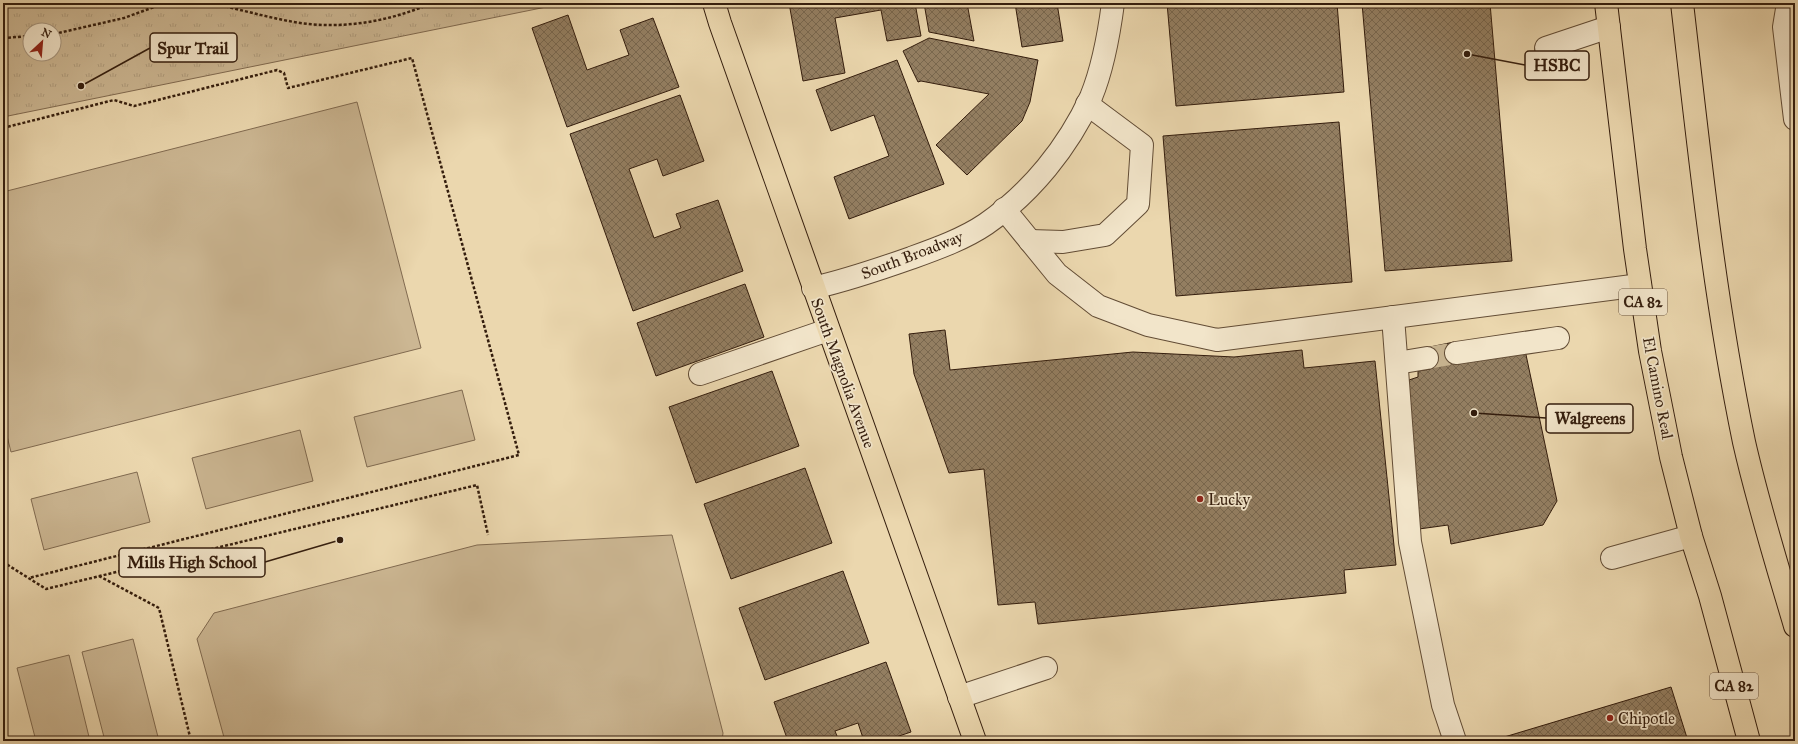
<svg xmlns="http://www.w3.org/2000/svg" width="1798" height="744" font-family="'IM FELL Great Primer',serif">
  <defs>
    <pattern id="grass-tufts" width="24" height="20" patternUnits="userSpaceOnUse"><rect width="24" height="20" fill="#ccb793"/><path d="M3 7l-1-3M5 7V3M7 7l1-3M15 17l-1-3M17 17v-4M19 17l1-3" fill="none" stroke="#b09d7e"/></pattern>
    <pattern id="building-cross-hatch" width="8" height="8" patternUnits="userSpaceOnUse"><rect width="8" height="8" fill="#937e61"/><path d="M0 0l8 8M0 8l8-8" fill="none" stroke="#79674e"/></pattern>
  </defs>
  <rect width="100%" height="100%" fill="#ebd7ae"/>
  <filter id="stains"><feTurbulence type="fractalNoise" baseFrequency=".005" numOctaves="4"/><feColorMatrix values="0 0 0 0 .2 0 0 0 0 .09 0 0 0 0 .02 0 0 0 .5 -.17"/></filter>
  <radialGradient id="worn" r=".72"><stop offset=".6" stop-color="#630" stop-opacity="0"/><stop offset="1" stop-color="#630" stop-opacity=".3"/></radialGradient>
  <path fill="url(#grass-tufts)" stroke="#806a50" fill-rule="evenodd" d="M 3,3 L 566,3 L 3,117 ZM 30,30 L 54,30 L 54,54 L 30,54 Z"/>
  <g fill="#ccb793" stroke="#806a50">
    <polygon points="357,102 421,348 11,452 3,420 3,192"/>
    <polygon points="462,390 475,440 367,467 354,417"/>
    <polygon points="300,430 313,481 206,509 192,458"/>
    <polygon points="137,472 150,522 44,550 31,499"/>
    <polygon points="672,535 723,733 722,741 225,741 197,639 214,613 477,545"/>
    <polygon points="133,639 159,741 105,741 82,652"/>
    <polygon points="69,655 90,741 36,741 17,668"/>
  </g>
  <g fill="url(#building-cross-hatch)" stroke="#341d0d">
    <polygon points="789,3 915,3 921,36 887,41 881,10 835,18 845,73 803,81"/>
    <polygon points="924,3 967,3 974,41 929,32"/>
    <polygon points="1015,3 1057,3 1063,41 1022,47"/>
    <polygon points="1167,3 1337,3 1344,92 1176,106"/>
    <polygon points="1362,3 1490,3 1512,261 1385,271"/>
    <polygon points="568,15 587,70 629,55 620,30 653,18 679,87 567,127 532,28"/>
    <polygon points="929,38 1038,60 1030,102 1022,121 967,175 936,145 989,94 921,81 918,82 903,51"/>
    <polygon points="897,60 944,184 849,219 834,177 889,156 874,115 831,131 816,90"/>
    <polygon points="680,95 704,161 663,176 657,159 629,169 654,238 681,228 676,214 718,200 743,271 633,311 570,134"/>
    <polygon points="1339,122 1352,282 1176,296 1163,136"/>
    <polygon points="745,284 764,337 656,376 637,323"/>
    <polygon points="945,330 950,370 1133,352 1234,357 1302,350 1304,368 1375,361 1396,565 1344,570 1346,593 1038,624 1035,602 998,605 984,469 949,473 914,374 909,334"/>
    <polygon points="1454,342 1458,364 1525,350 1557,501 1543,525 1451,544 1448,525 1419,529 1411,446 1409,380 1418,377 1418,371 1430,369 1425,348"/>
    <polygon points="772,371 799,446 696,483 669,407"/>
    <polygon points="805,468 832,543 731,579 704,504"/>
    <polygon points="843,571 869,643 765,680 739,608"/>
    <polygon points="886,662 911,732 884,741 864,741 858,723 835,731 839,741 788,741 774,702"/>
    <polygon points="1671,687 1688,741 1491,741"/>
  </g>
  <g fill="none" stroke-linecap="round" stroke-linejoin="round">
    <polyline stroke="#c6b28e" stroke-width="22" stroke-dasharray="22 11" stroke-linecap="butt" points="1427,358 1456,353"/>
    <defs>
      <g id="minor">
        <polyline points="1788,3 1784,27 1795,119"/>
        <polyline points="1546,48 1609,27"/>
        <polyline points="1004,209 1057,274 1098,306 1148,325 1217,340 1640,285"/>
        <polyline points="1030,241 1063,242 1105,235 1138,204 1142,145 1087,104"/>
        <path d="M 813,288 C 848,280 877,270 911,258 C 936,249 964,239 986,224 C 1031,193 1068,147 1091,97 C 1103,68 1109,34 1113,3"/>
        <polyline points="1393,317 1410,542 1443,705 1455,741"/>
        <polyline points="1456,353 1558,338"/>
        <polyline points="1397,363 1427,358"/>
        <polyline points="700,374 828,330"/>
        <polyline points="1612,558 1691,536"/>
        <polyline points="959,697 1046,668"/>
      </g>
      <g id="major">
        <polyline points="714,3 720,23 975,741"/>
        <polyline points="1606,3 1635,249 1650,351 1671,457 1691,536 1710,596 1749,741"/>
        <path d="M 1682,3 C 1699,150 1714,297 1744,442 C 1758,504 1777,565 1795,626"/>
      </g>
    </defs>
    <use href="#minor" stroke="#624c35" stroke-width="24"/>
    <use href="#major" stroke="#341d0d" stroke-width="24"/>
    <g stroke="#341d0d" stroke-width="2.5" stroke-dasharray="3 2" stroke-linecap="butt">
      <path d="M 211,3 C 238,9 266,17 294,22 C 341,30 388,22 432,3"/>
      <polyline points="54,34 124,18 165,3"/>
      <polyline points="3,38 30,36"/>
      <polyline points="3,128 114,100 134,106 277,70 284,73 288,88 412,58 519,455 29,578"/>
      <polyline points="3,562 46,589 477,485 488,535"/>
      <polyline points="99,576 159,608 191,741"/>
    </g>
    <use href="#minor" stroke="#f2e5ca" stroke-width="22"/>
    <use href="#major" stroke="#ebd7ae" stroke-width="22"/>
  </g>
  <g fill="#8f2418" stroke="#f2e5ca" stroke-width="1.5">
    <circle cx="1200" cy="499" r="4"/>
    <circle cx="1610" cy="718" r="4"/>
  </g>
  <g text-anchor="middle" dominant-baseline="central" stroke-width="3.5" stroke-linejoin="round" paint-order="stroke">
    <g fill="#f2e5ca" stroke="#6d5946" stroke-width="1">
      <rect x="1619" y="289" width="48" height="26" rx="3"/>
      <rect x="1710" y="673" width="48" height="26" rx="3"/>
    </g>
    <g font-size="15" font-weight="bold" fill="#341d0d">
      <text x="1643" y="302">CA 82</text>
      <text x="1734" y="686">CA 82</text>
    </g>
    <g font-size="16" fill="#341d0d" stroke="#f2e5ca">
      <text transform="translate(912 255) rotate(-21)">South Broadway</text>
      <text transform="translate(843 373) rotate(70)">South Magnolia Avenue</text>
      <text transform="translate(1658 388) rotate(79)">El Camino Real</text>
    </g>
    <g font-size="16" fill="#341d0d" stroke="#f2e5ca" text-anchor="start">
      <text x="1208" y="499">Lucky</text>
      <text x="1618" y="718">Chipotle</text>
    </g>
  </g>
  <path fill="none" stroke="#341d0d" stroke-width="1.5" d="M81 86L150 48M1467 54L1525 65M1474 413L1546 418M340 540L265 562"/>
  <g fill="#341d0d" stroke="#f2e5ca" stroke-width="1.5">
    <circle cx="81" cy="86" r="4"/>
    <circle cx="1467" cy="54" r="4"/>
    <circle cx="1474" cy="413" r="4"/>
    <circle cx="340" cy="540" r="4"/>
  </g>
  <g fill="#f2e5ca" stroke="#341d0d" stroke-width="1.5">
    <rect x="150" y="33" width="87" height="29" rx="4"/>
    <rect x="1525" y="51" width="64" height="29" rx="4"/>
    <rect x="1546" y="404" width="87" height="29" rx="4"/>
    <rect x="119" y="548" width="146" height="29" rx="4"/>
  </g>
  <g font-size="17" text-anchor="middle" font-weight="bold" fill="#341d0d">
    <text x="193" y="54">Spur Trail</text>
    <text x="1557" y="71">HSBC</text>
    <text x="1590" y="424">Walgreens</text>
    <text x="192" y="568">Mills High School</text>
  </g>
  <rect width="1798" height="744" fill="none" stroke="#ebd7ae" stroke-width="16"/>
  <rect x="4" y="4" width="1790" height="736" fill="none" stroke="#341d0d" stroke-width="2"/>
  <rect x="8" y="8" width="1782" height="728" fill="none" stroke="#341d0d"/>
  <g transform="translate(42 42) rotate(26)"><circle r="19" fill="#f2e5ca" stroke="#a6957e"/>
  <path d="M0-3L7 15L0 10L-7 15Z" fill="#8f2418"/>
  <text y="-6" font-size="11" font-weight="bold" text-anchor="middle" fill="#341d0d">N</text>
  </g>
  <rect width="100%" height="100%" filter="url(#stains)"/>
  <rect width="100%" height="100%" fill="url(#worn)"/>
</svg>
